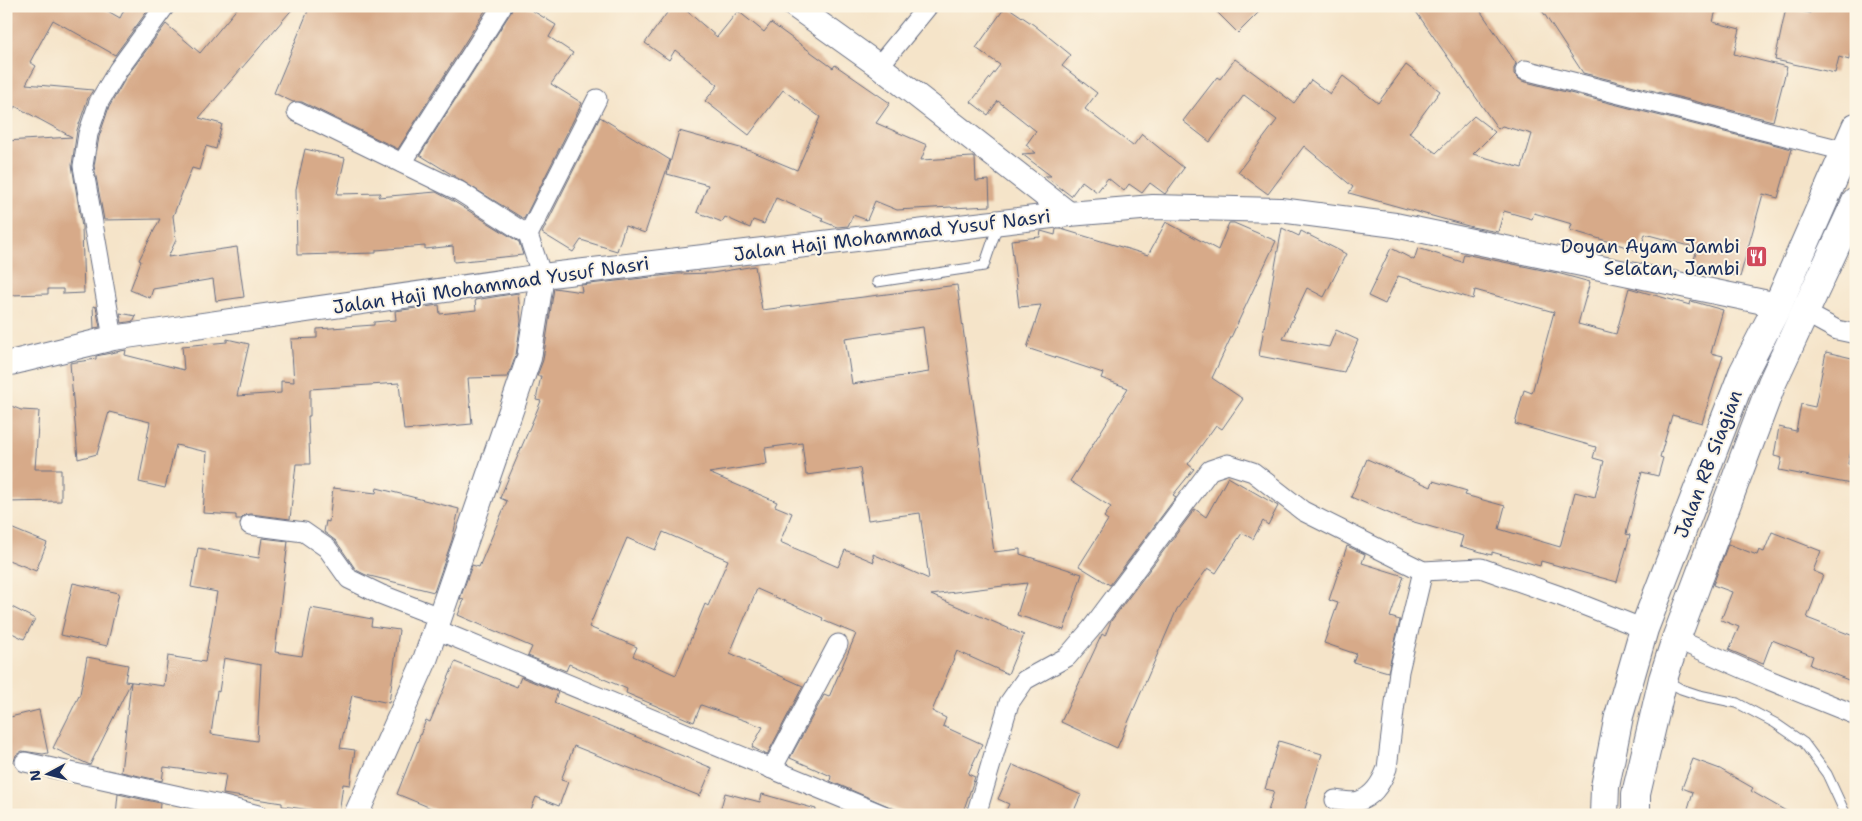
<svg xmlns="http://www.w3.org/2000/svg" width="1862" height="821" font-family="'Shantell Sans',sans-serif">
  <rect width="100%" height="100%" fill="#fcf5e5"/>
  <filter id="ink" filterUnits="userSpaceOnUse"><feTurbulence type="fractalNoise" baseFrequency=".02" numOctaves="2"/><feDisplacementMap in="SourceGraphic" scale="10" xChannelSelector="R" yChannelSelector="G"/><feConvolveMatrix kernelMatrix="1 2 1 2 8 2 1 2 1" color-interpolation-filters="sRGB"/></filter>
  <filter id="wash" filterUnits="userSpaceOnUse"><feTurbulence type="fractalNoise" baseFrequency=".0096" numOctaves="4" result="noise"/><feDisplacementMap in="SourceGraphic" scale="20" xChannelSelector="R" yChannelSelector="G"/><feGaussianBlur stdDeviation="1.12" result="paint"/><feColorMatrix in="noise" values="0 0 0 0 0 0 0 0 0 0 0 0 0 0 0 0 0 1.4 0 .05"/><feComposite in="paint" operator="in"/></filter>
  <g filter="url(#wash)">
    <rect width="100%" height="100%" fill="#f5e4c9"/>
    <g id="blocks">
      <g fill="#d7aa89" fill-rule="evenodd">
        <polygon points="6,6 99,6 120,18 126,6 151,6 115,55 53,20 30,62 36,66 26,84 93,90 88,98 77,130 72,165 82,227 84,293 63,294 63,289 48,289 48,294 9,295 6,221 6,141 72,137 15,106 6,122"/>
        <polygon points="239,6 295,6 199,118 222,124 216,149 206,146 199,170 192,168 173,216 176,240 168,257 237,247 244,297 216,301 213,279 153,289 150,298 130,290 141,261 139,260 160,219 104,220 94,166 99,137 109,107 127,76 166,24 200,53"/>
        <polygon points="310,6 488,6 398,149 302,102 293,102 274,93"/>
        <polygon points="513,6 525,6 556,25 549,37 573,53 551,84 582,103 524,219 420,155 511,12"/>
        <polygon points="672,6 681,6 717,37 738,11 764,32 771,23 833,68 835,65 890,103 876,123 927,145 921,160 973,157 975,158 976,181 989,180 990,206 952,208 951,207 897,210 875,201 867,220 853,215 848,226 837,227 822,221 823,218 776,198 764,224 753,220 750,228 725,217 722,222 697,212 708,185 667,174 679,131 751,151 797,170 820,117 783,90 749,135 705,101 718,85 675,50 669,60 645,43"/>
        <polygon points="1006,6 1034,25 1071,55 1062,66 1097,93 1085,109 1133,146 1142,134 1184,168 1165,194 1150,183 1142,193 1129,184 1124,191 1108,178 1097,192 1082,181 1071,196 1045,176 1051,176 1022,154 1036,153 1026,145 1036,131 998,101 988,115 971,102 1000,65 976,48"/>
        <polygon points="1211,6 1265,6 1238,33"/>
        <polygon points="1412,6 1477,6 1516,63 1514,68 1514,74 1518,78 1522,81 1792,149 1778,198 1763,194 1740,277 1693,264 1697,248 1645,234 1640,251 1570,230 1572,224 1534,213 1532,219 1504,211 1498,232 1472,227 1349,193 1353,187 1304,146 1268,194 1238,172 1277,120 1244,95 1210,142 1183,121 1217,77 1220,79 1235,59 1294,103 1311,80 1330,94 1343,76 1378,103 1406,65 1440,91 1409,133 1436,153 1474,116 1495,132 1473,154 1522,168 1532,134 1502,126 1498,129"/>
        <polygon points="1539,6 1717,6 1713,22 1740,29 1734,54 1787,67 1773,121 1583,73"/>
        <polygon points="1812,6 1856,6 1856,27 1849,60 1839,57 1835,73 1775,60 1786,8 1810,13"/>
        <polygon points="600,117 670,160 645,233 625,226 617,251 581,240 573,252 542,233"/>
        <polygon points="305,149 345,158 337,194 381,193 378,197 436,192 453,201 519,242 523,255 454,262 453,246 425,249 425,246 376,250 376,253 297,255 296,189"/>
        <polygon points="1166,222 1218,250 1229,223 1234,223 1276,241 1212,378 1243,399 1222,429 1216,425 1188,464 1194,469 1173,495 1176,497 1110,585 1079,566 1108,520 1104,517 1111,507 1070,481 1128,388 1101,378 1103,373 1027,348 1041,305 1019,307 1011,240 1040,237 1041,231 1055,235 1056,229 1061,229 1148,255"/>
        <polygon points="1282,228 1299,236 1301,231 1346,254 1324,297 1307,288 1283,339 1329,347 1336,330 1358,340 1344,372 1259,356"/>
        <polygon points="1391,248 1414,260 1418,248 1462,262 1464,254 1557,273 1590,282 1578,324 1616,334 1629,288 1690,305 1691,301 1723,310 1711,353 1723,356 1702,423 1672,415 1660,457 1663,458 1658,476 1642,472 1626,534 1630,535 1617,582 1541,561 1540,566 1492,552 1492,555 1460,546 1463,536 1400,518 1351,497 1367,459 1431,487 1433,481 1467,491 1465,495 1505,506 1499,529 1560,547 1575,492 1595,497 1604,461 1593,458 1596,447 1515,424 1524,390 1532,393 1554,312 1475,290 1473,299 1398,276 1385,304 1368,296"/>
        <path d="M 755,266 L 762,310 L 957,285 L 994,552 L 1020,549 L 1020,554 L 1082,574 L 1064,630 L 1017,615 L 1027,583 L 931,595 L 1024,635 L 1008,674 L 957,651 L 932,711 L 946,718 L 943,726 L 982,744 L 968,774 L 975,777 L 962,815 L 909,815 L 830,781 L 831,776 L 790,758 L 824,695 L 829,697 L 856,634 L 822,620 L 823,618 L 757,589 L 730,653 L 803,686 L 767,755 L 752,747 L 763,727 L 701,705 L 694,722 L 626,693 L 627,689 L 569,664 L 566,671 L 528,656 L 532,647 L 458,615 L 464,600 L 460,599 L 472,565 L 479,567 L 507,501 L 500,498 L 541,401 L 536,400 L 541,376 L 537,376 L 543,360 L 554,288 L 582,292 L 581,285 L 678,274 L 712,273 ZM 923,327 L 929,372 L 852,384 L 845,338 ZM 802,443 L 806,475 L 860,468 L 868,520 L 920,513 L 929,579 L 873,554 L 874,562 L 845,550 L 838,567 L 780,542 L 792,513 L 775,506 L 777,502 L 709,473 L 767,464 L 765,448 ZM 663,532 L 728,560 L 708,606 L 705,604 L 676,675 L 633,656 L 637,647 L 589,627 L 627,538 L 655,550 Z"/>
        <polygon points="518,293 521,321 516,355 508,377 468,378 472,424 404,430 399,383 310,389 310,416 308,416 310,464 296,464 290,519 251,514 245,515 241,519 236,519 236,515 203,513 207,452 176,445 165,488 139,482 150,422 109,412 97,454 78,459 70,363 96,359 96,356 126,350 125,355 184,370 182,346 227,342 227,339 249,344 237,396 281,393 281,381 294,382 291,339 317,338 317,329 374,325 374,322 396,320 395,311 439,305 440,314 476,310 475,300"/>
        <polygon points="93,306 96,307 100,327 94,328"/>
        <polygon points="120,313 136,316 134,321 122,323"/>
        <polygon points="1826,352 1856,359 1856,428 1848,464 1856,466 1856,485 1779,470 1782,458 1774,456 1779,427 1796,431 1801,404 1815,407"/>
        <polygon points="6,404 21,410 39,411 35,469 61,469 61,501 6,502"/>
        <polygon points="1228,477 1278,506 1268,525 1263,521 1253,539 1242,533 1216,573 1208,568 1177,609 1117,748 1061,722 1102,634 1105,636 1111,621 1195,509 1206,517"/>
        <polygon points="333,488 376,493 377,488 459,509 452,540 434,592 366,575 356,570 336,541 324,532 326,521 329,522"/>
        <polygon points="6,526 47,543 36,571 6,559"/>
        <polygon points="1772,532 1821,551 1813,571 1823,575 1807,618 1856,637 1856,683 1810,665 1813,656 1772,640 1763,664 1729,650 1739,627 1721,620 1732,592 1713,585 1728,544 1757,555 1759,550 1764,552"/>
        <path d="M 262,538 L 288,541 L 275,652 L 302,656 L 311,608 L 372,619 L 371,626 L 399,630 L 389,703 L 352,695 L 340,748 L 355,750 L 350,785 L 343,784 L 339,814 L 282,806 L 282,803 L 223,794 L 226,775 L 164,767 L 162,781 L 121,772 L 131,682 L 90,765 L 53,748 L 80,694 L 87,657 L 128,665 L 125,681 L 164,686 L 168,656 L 205,662 L 217,592 L 191,587 L 198,548 L 259,558 ZM 224,658 L 261,665 L 257,741 L 211,734 L 217,691 L 219,692 Z"/>
        <polygon points="1347,546 1365,554 1362,563 1404,576 1390,617 1400,620 1388,672 1353,662 1356,654 1324,643 1338,603 1329,600"/>
        <polygon points="73,583 119,593 107,646 61,635"/>
        <polygon points="6,604 35,619 24,639 6,630"/>
        <polygon points="455,662 517,687 521,677 558,692 554,703 712,768 700,796 574,746 561,780 568,782 559,806 536,797 529,815 448,815 397,794 426,720 430,722"/>
        <polygon points="39,710 48,753 43,754 22,751 16,755 14,761 9,762 6,750 6,718"/>
        <polygon points="1279,741 1322,754 1303,815 1267,815 1274,791 1265,789"/>
        <polygon points="1693,759 1720,769 1753,788 1751,791 1793,815 1686,815 1693,792 1682,788"/>
        <polygon points="1013,765 1081,795 1072,815 1004,815 1009,804 998,799"/>
        <polygon points="725,793 760,802 762,794 816,809 815,815 719,815"/>
        <polygon points="118,794 160,803 159,815 116,815"/>
      </g>
    </g>
  </g>
  <g filter="url(#ink)">
    <use href="#blocks" fill-opacity="0" stroke="#676e83" stroke-width="1"/>
    <g fill="none" stroke-linecap="round" stroke-linejoin="round">
      <defs>
        <g id="service">
          <polyline points="877,282 984,266 998,225"/>
          <polyline points="1665,680 1681,689 1699,695 1737,703 1775,723 1804,743 1827,774 1846,815"/>
        </g>
        <g id="minor">
          <polyline points="879,66 928,6"/>
          <polyline points="1525,70 1845,151"/>
          <polyline points="297,112 459,191 528,235 542,276"/>
          <polyline points="402,163 502,6"/>
          <polyline points="528,235 597,99"/>
          <polyline points="1804,312 1837,330 1856,334"/>
          <polyline points="113,338 83,166 88,134 99,102 118,70 165,6"/>
          <polyline points="250,525 304,532 327,548 349,579 380,594 439,617"/>
          <polyline points="435,629 883,815"/>
          <polyline points="1676,639 1769,680 1856,715"/>
          <polyline points="25,762 216,804 258,815"/>
          <polyline points="772,769 838,644"/>
          <path d="M 1335,800 C 1342,801 1353,803 1359,801 C 1374,796 1382,782 1387,768 L 1399,671 L 1423,571"/>
          <polyline points="976,815 1009,703 1025,680 1067,657 1091,629 1210,470 1228,464 1253,472 1303,511 1423,571 1481,568 1560,596 1644,629"/>
        </g>
        <g id="tertiary">
          <polyline points="795,6 879,66 1069,214"/>
          <polyline points="6,364 113,338 542,276 1069,214 1153,207 1280,210 1395,225 1778,305"/>
          <polyline points="356,815 425,660 529,358 542,276"/>
        </g>
        <g id="trunk">
          <polyline points="1604,815 1605,787 1619,716 1644,629 1743,373 1778,305 1856,127"/>
          <polyline points="1636,815 1636,794 1663,679 1676,639 1772,383 1856,202"/>
        </g>
      </defs>
      <use href="#service" stroke="#676e83" stroke-width="11"/>
      <use href="#minor" stroke="#676e83" stroke-width="21"/>
      <use href="#tertiary" stroke="#676e83" stroke-width="26"/>
      <use href="#trunk" stroke="#676e83" stroke-width="30"/>
      <use href="#service" stroke="#fff" stroke-width="9"/>
      <use href="#minor" stroke="#fff" stroke-width="19"/>
      <use href="#tertiary" stroke="#fff" stroke-width="24"/>
      <use href="#trunk" stroke="#fff" stroke-width="28"/>
    </g>
  </g>
  <defs>
    <symbol id="restaurant-square" viewBox="-11 -11 22 22"><rect x="-9" y="-9" width="18" height="18" rx="4" fill="#d1495b" stroke="#fcf5e5"/><path d="M-5-6h1v4h1v-4h1v4h1v-4h1v5L-1.5 .5V6h-2V.5L-5-1ZM5-6V6H3V1.5H1.5Q1.5-4 5-6Z" fill="#fff"/></symbol>
  </defs>
  <g fill-rule="evenodd">
    <use href="#restaurant-square" x="1744" y="244" width="25" height="25"/>
  </g>
  <g text-anchor="middle" dominant-baseline="central" stroke-width="4" stroke-linejoin="round" paint-order="stroke">
    <g font-size="19" fill="#1b2f5e" stroke="#fcf5e5">
      <text transform="translate(892 235) rotate(-7)">Jalan Haji Mohammad Yusuf Nasri</text>
      <text transform="translate(491 285) rotate(-8)">Jalan Haji Mohammad Yusuf Nasri</text>
      <text transform="translate(1708 464) rotate(-69)">Jalan RB Siagian</text>
    </g>
    <g font-size="19" fill="#1b2f5e" stroke="#fcf5e5" text-anchor="end">
      <text x="1740" y="246">Doyan Ayam Jambi<tspan x="1740" dy="22">Selatan, Jambi</tspan></text>
    </g>
  </g>
  <rect width="1862" height="821" fill="none" stroke="#fcf5e5" stroke-width="25"/>
  <g transform="translate(48 774) rotate(263)" stroke="#fcf5e5" stroke-width="4" paint-order="stroke">
  <path d="M0-4L9 19L0 12L-9 19Z" fill="#1b2f5e"/>
  <text y="-8" font-size="14" font-weight="bold" text-anchor="middle" fill="#1b2f5e">N</text>
  </g>
</svg>
